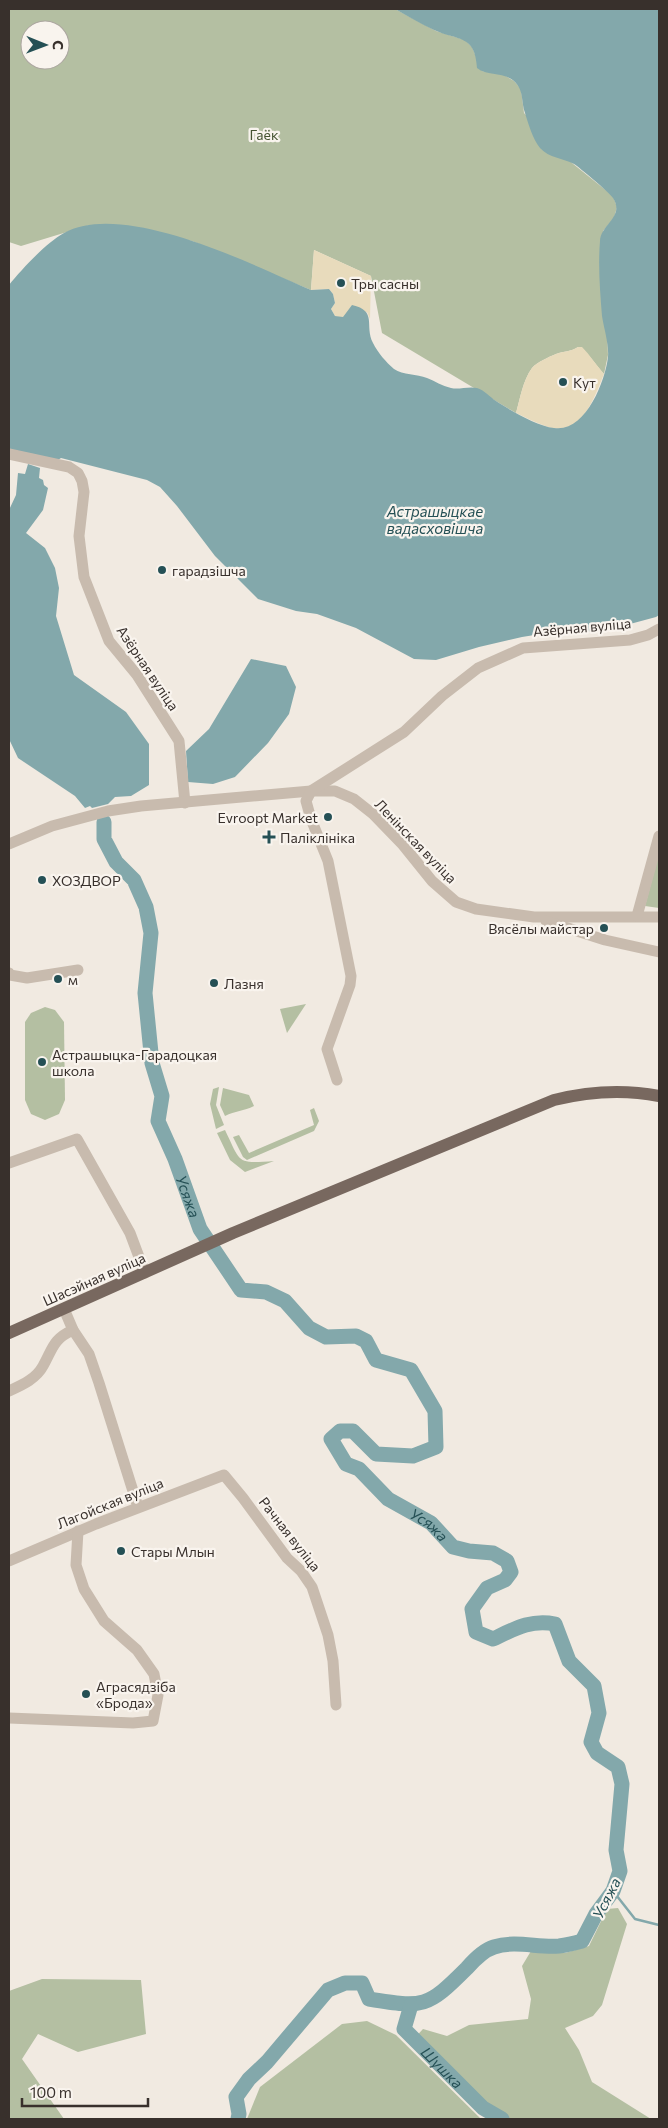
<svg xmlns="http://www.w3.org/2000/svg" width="668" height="2128" font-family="Commissioner,sans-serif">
  <rect width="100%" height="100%" fill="#f1eae1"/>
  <g fill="#b4bfa2" fill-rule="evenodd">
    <path d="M 9,9 L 395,9 L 436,31 L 465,40 L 472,47 L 482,71 L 504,75 L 514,81 L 521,89 L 524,113 L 572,163 L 613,196 L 617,207 L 614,218 L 603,231 L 608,355 L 604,374 C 595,364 589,353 578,347 C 571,352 564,351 556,354 C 549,357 537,362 532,368 C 523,380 520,399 516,413 L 382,333 L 371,276 L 314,250 L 311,290 L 192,241 L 90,225 L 21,246 L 9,242 ZM 30,30 L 60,30 L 60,60 L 30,60 Z"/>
    <polygon points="659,853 659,908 645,906"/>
    <polygon points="306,1004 287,1033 280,1009"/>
    <polygon points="45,1007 55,1010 64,1022 65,1100 59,1114 45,1120 31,1114 25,1100 25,1022 31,1013"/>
    <polygon points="219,1087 216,1105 224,1125 216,1129 210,1104 213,1089"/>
    <path d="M 223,1088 L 249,1095 L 254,1106 C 244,1111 235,1111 225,1116 L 220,1105 Z"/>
    <polygon points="314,1108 319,1121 314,1131 247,1160 243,1157 233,1137 239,1135 249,1153 314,1125 310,1110"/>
    <path d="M 225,1130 C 241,1163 236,1164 274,1161 L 245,1172 L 230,1160 L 217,1133 Z"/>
    <polygon points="618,1908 627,1924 602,2005 593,2016 565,2028 579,2050 592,2082 651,2119 488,2119 410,2043 423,2029 447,2036 469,2025 528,2019 531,1999 522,1966 531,1951 565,1953 589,1946 607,1909"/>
    <polygon points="42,1979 141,1980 146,2034 78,2052 38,2034 22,2059 64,2119 9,2119 9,1991"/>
    <polygon points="367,2021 396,2035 481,2119 247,2119 260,2087 342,2024"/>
  </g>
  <g fill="#e8dbbc">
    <polygon points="314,250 371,276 370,319 367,312 342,318 335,316 331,309 335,303 333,294 329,289 311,290"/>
    <path d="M 578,347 L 582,347 C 590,355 596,365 604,374 C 595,395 583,435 552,428 C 540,425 527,418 516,413 C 520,399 523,380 532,368 C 537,362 549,357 556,354 C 564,351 571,352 578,347 Z"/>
  </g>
  <g fill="#83a8ab">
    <path d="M 395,9 L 659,9 L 659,615 L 656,617 L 630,624 L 576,634 L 547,633 L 522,637 L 479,647 L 436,660 L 414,659 L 356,628 L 317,614 L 296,611 L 258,599 L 215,556 L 177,506 L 160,487 L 147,480 L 61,458 L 58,460 L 9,449 L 9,285 C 22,269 46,243 64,233 C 124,200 253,265 311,290 L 329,289 L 333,294 L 335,303 L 331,309 L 335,316 L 343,317 L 352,305 C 378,311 364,325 373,343 C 378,353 386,362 394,369 C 403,375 417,374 427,378 C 435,381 442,386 451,388 C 459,390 468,386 477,388 C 484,390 490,397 496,401 C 510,410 537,426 554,428 C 585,433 605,382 608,357 C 609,344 604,329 602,316 C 600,292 598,265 600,241 C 601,224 625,217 613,198 C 610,193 579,167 574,164 C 563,158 549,158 540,148 C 533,140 528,123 525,113 C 521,102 524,91 515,82 C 504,71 488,77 477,68 C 475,34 458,41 434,30 C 421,24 408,16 395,9 Z"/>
    <polygon points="28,464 40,468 39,478 43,480 44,485 48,488 43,510 26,533 45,548 55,568 59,588 56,616 74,675 126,712 149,744 149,785 131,796 115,797 108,804 92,808 90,806 85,808 75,796 18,758 9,739 9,510 16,495 18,473 25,474"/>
    <polygon points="251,659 286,666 296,687 289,714 268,743 235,777 213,784 188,782 186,751 209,729"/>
  </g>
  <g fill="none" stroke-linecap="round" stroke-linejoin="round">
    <polyline stroke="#83a8ab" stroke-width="2.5" points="613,1891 635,1919 659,1925"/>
    <g stroke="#83a8ab" stroke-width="15">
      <path id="s1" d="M 104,822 L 104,839 L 116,862 L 134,880 L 146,907 L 151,933 L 145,993 L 152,1063 L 162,1096 L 158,1121 L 175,1159 L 200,1229 L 241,1290 L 266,1292 L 285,1301 L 309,1328 L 326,1337 L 356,1336 L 366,1341 L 376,1360 L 411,1370 L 435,1411 L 436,1447 L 413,1456 L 376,1454 L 353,1431 L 340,1431 L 331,1439 L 346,1464 L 359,1469 L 388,1499 L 431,1523 L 453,1547 L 469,1551 L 493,1553 L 507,1561 L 511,1572 L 505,1580 L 487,1588 L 472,1609 L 476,1632 L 493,1639 C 514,1629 531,1619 555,1624 L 569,1661 L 594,1686 L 599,1713 L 591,1742 L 597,1753 L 618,1767 L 622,1784 L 616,1850 L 620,1871 L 613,1891 L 596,1914 L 582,1941 C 575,1943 567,1945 559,1946 C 538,1948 516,1940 494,1947 C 484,1950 474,1960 467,1968 C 427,2008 424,2008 369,1999 L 362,1983 L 345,1983 L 328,1990 L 267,2062 L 249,2079 L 236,2097 L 239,2114 L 238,2119"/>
      <path id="s2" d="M 411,2005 L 404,2029 L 483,2108 L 502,2119"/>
    </g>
    <g stroke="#c8bbae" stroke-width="11">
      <polyline points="9,454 69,467 78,473 82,481 84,492 79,536 84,577 109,641 137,675 179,741 185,803"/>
      <polyline points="9,844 52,826 108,811 141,806 311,791 335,791 354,799 373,814 403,845 432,881 456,902 476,909 534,917 659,917"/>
      <polyline points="637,916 659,836"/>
      <polyline points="546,921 605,940 659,952"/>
      <polyline points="9,973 10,975 27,978 78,970"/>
      <polyline points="337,1080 327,1049 350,985 351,976 328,861 311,819 306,801 311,791 404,732 442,696 478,668 523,648 630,640 648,635 659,629"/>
      <polyline points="9,1163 77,1139 130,1233 145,1273"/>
      <polyline points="64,1309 73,1330 89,1354 99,1383 138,1507"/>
      <path d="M 9,1391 C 22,1385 36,1379 43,1366 C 53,1348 53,1339 73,1330"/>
      <polyline points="9,1561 96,1524 224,1475 243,1498 287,1558 301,1571 312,1587 328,1635 333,1661 336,1705"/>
      <polyline points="9,1718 133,1723 153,1721 158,1695 154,1674 137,1650 104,1621 84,1589 76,1565 78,1531"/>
    </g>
    <path stroke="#78685f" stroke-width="12" d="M 9,1333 L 233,1233 L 554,1100 C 590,1091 623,1089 659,1096"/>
  </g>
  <g fill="#255055" stroke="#f9f4ee" stroke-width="2">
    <circle cx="341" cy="283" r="5"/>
    <circle cx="563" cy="382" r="5"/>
    <circle cx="162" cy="570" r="5"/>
    <circle cx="328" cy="817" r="5"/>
    <path d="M266.5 829.5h5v5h5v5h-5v5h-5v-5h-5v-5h5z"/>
    <circle cx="42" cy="880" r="5"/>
    <circle cx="604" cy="928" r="5"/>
    <circle cx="58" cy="979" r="5"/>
    <circle cx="214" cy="983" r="5"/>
    <circle cx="42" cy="1062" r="5"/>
    <circle cx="121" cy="1551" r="5"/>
    <circle cx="86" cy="1694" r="5"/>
  </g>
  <g text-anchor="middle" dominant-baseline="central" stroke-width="4.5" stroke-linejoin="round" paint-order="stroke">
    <g font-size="14" fill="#465432" stroke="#f9f4ee">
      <text x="264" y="134">Гаёк</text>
    </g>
    <g font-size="14" fill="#38302c" stroke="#f9f4ee" text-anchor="start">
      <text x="351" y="283">Тры сасны</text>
      <text x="573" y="382">Кут</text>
      <text x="172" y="570">гарадзішча</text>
      <text x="318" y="817" text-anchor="end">Evroopt Market</text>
      <text x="280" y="837">Паліклініка</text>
      <text x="52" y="880">ХОЗДВОР</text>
      <text x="594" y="928" text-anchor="end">Вясёлы майстар</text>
      <text x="68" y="979">м</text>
      <text x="224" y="983">Лазня</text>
      <text x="52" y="1054">Астрашыцка-Гарадоцкая<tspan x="52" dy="16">школа</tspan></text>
      <text x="131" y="1551">Стары Млын</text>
      <text x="96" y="1686">Аграсядзіба<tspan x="96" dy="16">«Брода»</tspan></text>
    </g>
    <g font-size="14" fill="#38302c" stroke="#f9f4ee">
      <text transform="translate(582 627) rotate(-5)">Азёрная вуліца</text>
      <text transform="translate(148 668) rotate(56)">Азёрная вуліца</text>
      <text transform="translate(416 841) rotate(46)">Ленінская вуліца</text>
      <text transform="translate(94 1279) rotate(-24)">Шасэйная вуліца</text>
      <text transform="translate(110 1503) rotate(-22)">Лагойская вуліца</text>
      <text transform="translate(290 1534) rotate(52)">Рачная вуліца</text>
    </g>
    <g font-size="15" font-style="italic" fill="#255055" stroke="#f9f4ee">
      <text x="435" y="511">Астрашыцкае<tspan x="435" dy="17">вадасховішча</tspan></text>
      <text stroke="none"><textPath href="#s1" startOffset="396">Усяжа</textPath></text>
      <text stroke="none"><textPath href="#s1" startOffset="1041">Усяжа</textPath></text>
      <text transform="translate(606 1898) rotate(-63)">Усяжа</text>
      <text stroke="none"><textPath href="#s2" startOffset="79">Шушка</textPath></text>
    </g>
  </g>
  <rect width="668" height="2128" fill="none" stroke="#38302c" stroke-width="20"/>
  <g transform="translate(45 45) rotate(91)"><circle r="24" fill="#f9f4ee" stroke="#aca6a0"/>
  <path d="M0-4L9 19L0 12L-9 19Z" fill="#255055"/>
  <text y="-8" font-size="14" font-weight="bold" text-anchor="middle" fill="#38302c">С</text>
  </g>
  <path d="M22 2098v8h126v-8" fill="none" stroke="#38302c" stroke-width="2.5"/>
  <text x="30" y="2098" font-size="15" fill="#38302c" stroke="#f9f4ee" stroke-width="4" paint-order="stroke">100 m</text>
</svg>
